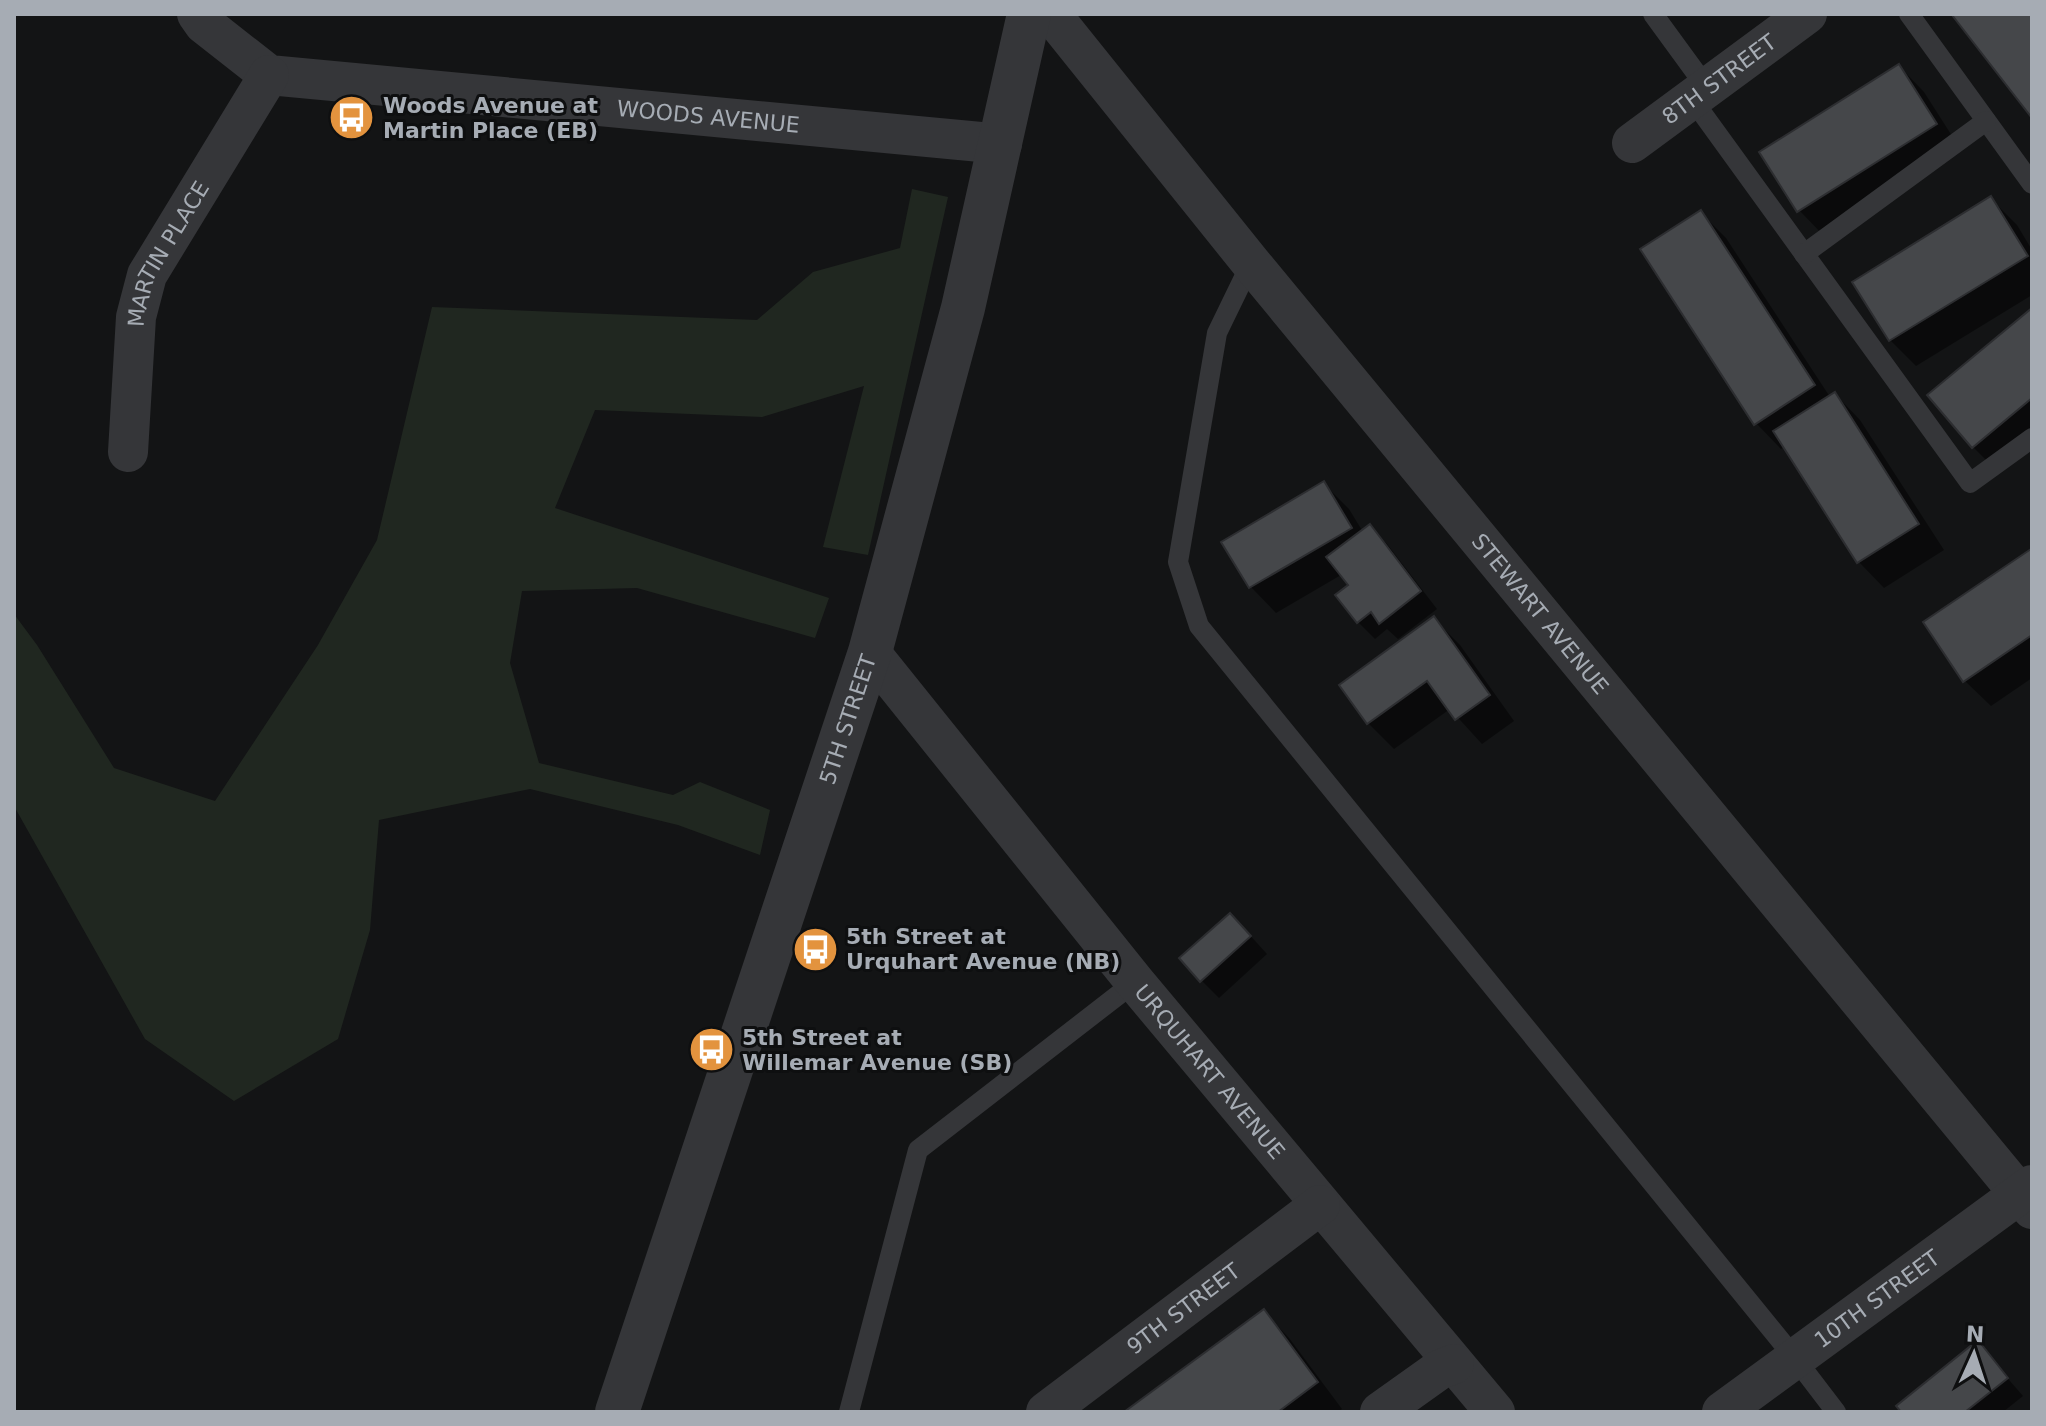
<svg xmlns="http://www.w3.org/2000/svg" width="2046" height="1426" font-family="'DejaVu Sans',sans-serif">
  <rect width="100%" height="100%" fill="#131415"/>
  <polygon fill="#202720" points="912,189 948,197 868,555 823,547 864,386 762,417 595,410 555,508 829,598 815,638 637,588 522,591 510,663 539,763 673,795 700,782 770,810 760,855 678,825 530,789 379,820 370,930 338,1039 234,1101 145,1039 14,806 14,614 37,645 114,768 215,801 318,645 377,540 432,307 757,320 813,272 900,248"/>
  <g fill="#0007">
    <polygon points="2032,14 2032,115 1955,15"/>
    <polygon points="1899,66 1924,92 1961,150 1824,236 1799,210"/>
    <polygon points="1991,199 2017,225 2032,250 2032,295 1916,366 1890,340"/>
    <polygon points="1700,212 1726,238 1830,397 1835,394 1860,420 1944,550 1884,588 1859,562 1785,446 1781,449 1756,423"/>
    <polygon points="2032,310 2032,445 1999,473 1973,447 1930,395"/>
    <polygon points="1323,483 1349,509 1363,532 1370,527 1387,544 1437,609 1398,639 1387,629 1375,639 1358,622 1351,586 1341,575 1276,613 1251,587 1224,542"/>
    <polygon points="2031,551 2032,678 1991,706 1965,681"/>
    <polygon points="1434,619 1460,645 1514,721 1482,744 1450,709 1394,749 1368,723 1342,686"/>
    <polygon points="1247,932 1267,954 1219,998 1202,981"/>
    <polygon points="1264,1312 1289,1338 1342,1409 1338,1412 1128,1412"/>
    <polygon points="1977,1343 2023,1396 2003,1412 1903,1412"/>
  </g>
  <g fill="#45474a" stroke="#2d2e31" stroke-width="2">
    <polygon points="2032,14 2032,118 1952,15"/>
    <polygon points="1899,64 1937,124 1797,212 1759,152"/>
    <polygon points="1991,196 2028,256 1889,341 1852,282"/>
    <polygon points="1701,210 1815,385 1754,425 1640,249"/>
    <polygon points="2032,308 2032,398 1972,448 1927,395"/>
    <polygon points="1835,392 1919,524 1857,563 1773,431"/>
    <polygon points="1324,481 1352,528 1249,588 1221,542"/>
    <polygon points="1370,524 1421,591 1379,624 1371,612 1357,623 1335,595 1348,585 1326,557"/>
    <polygon points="2031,549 2032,635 1963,682 1923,622"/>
    <polygon points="1434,616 1490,695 1455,720 1427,681 1367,724 1339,685"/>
    <polygon points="1230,913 1251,936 1200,982 1179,958"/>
    <polygon points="1264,1309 1318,1382 1278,1412 1124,1412"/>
    <polygon points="1978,1340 2008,1378 1965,1412 1901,1412 1896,1406"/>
  </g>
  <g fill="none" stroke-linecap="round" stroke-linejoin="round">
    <g stroke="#353639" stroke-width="20">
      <polyline points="1653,14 1707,88"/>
      <polyline points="1909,14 2032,184"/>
      <polyline points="1692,99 1970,483 2032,438"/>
      <polyline points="1804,254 1986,121"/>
      <polyline points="1251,263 1217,333 1178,562 1199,626 1794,1357 1836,1412"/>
      <polyline points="849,1412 918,1150 1135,982"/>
    </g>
    <g stroke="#353639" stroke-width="40">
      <path id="s1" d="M 197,14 L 204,24 L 269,75 L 1002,144"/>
      <path id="s2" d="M 1051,14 L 1251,263 L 2032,1209"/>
      <path id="s3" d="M 1632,143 L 1807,14"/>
      <path id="s4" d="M 128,452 L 136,317 L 147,275 L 269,75"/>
      <path id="s5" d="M 870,652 L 1135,982 L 1495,1412"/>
      <path id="s6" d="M 1046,1412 L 1320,1205"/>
      <polyline points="1380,1412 1439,1370 1454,1364"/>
      <path id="s7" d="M 1722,1412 L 2032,1185"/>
    </g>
    <path stroke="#353639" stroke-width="44" id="s8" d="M 617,1412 L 870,652 L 963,308 L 1029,14"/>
  </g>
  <defs>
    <symbol id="bus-disc" viewBox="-11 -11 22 22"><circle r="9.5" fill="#e3933e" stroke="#0e0f10"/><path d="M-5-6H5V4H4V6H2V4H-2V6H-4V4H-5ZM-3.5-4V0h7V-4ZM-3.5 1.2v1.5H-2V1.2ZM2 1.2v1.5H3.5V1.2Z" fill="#fff"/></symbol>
  </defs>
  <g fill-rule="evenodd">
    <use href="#bus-disc" x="326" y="92" width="51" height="51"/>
    <use href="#bus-disc" x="790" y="924" width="51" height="51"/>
    <use href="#bus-disc" x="686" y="1024" width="51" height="51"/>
  </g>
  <g text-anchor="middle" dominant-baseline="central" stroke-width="6" stroke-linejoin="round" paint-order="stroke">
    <g font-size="22" fill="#a6acb4" stroke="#0e0f10">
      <text stroke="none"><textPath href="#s3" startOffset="108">8TH STREET</textPath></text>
      <text stroke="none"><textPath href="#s1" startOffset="536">WOODS AVENUE</textPath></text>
      <text stroke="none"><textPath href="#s4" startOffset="206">MARTIN PLACE</textPath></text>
      <text stroke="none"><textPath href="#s2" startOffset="774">STEWART AVENUE</textPath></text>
      <text stroke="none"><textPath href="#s8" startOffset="730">5TH STREET</textPath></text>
      <text stroke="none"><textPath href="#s5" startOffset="540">URQUHART AVENUE</textPath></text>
      <text stroke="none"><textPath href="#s7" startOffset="192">10TH STREET</textPath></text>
      <text stroke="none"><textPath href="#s6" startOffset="172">9TH STREET</textPath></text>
    </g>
    <g font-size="22" font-weight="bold" fill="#a6acb4" stroke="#0e0f10" text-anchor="start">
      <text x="383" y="105">Woods Avenue at<tspan x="383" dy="25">Martin Place (EB)</tspan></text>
      <text x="846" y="936">5th Street at<tspan x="846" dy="25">Urquhart Avenue (NB)</tspan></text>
      <text x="742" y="1037">5th Street at<tspan x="742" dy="25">Willemar Avenue (SB)</tspan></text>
    </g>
  </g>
  <rect width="2046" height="1426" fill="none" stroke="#a6acb4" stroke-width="32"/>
  <g transform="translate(1974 1354) rotate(3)" stroke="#0e0f10" stroke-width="6" paint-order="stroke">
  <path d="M0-6L14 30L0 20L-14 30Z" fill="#a6acb4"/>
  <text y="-12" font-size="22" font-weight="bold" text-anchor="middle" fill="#a6acb4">N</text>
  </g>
</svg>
